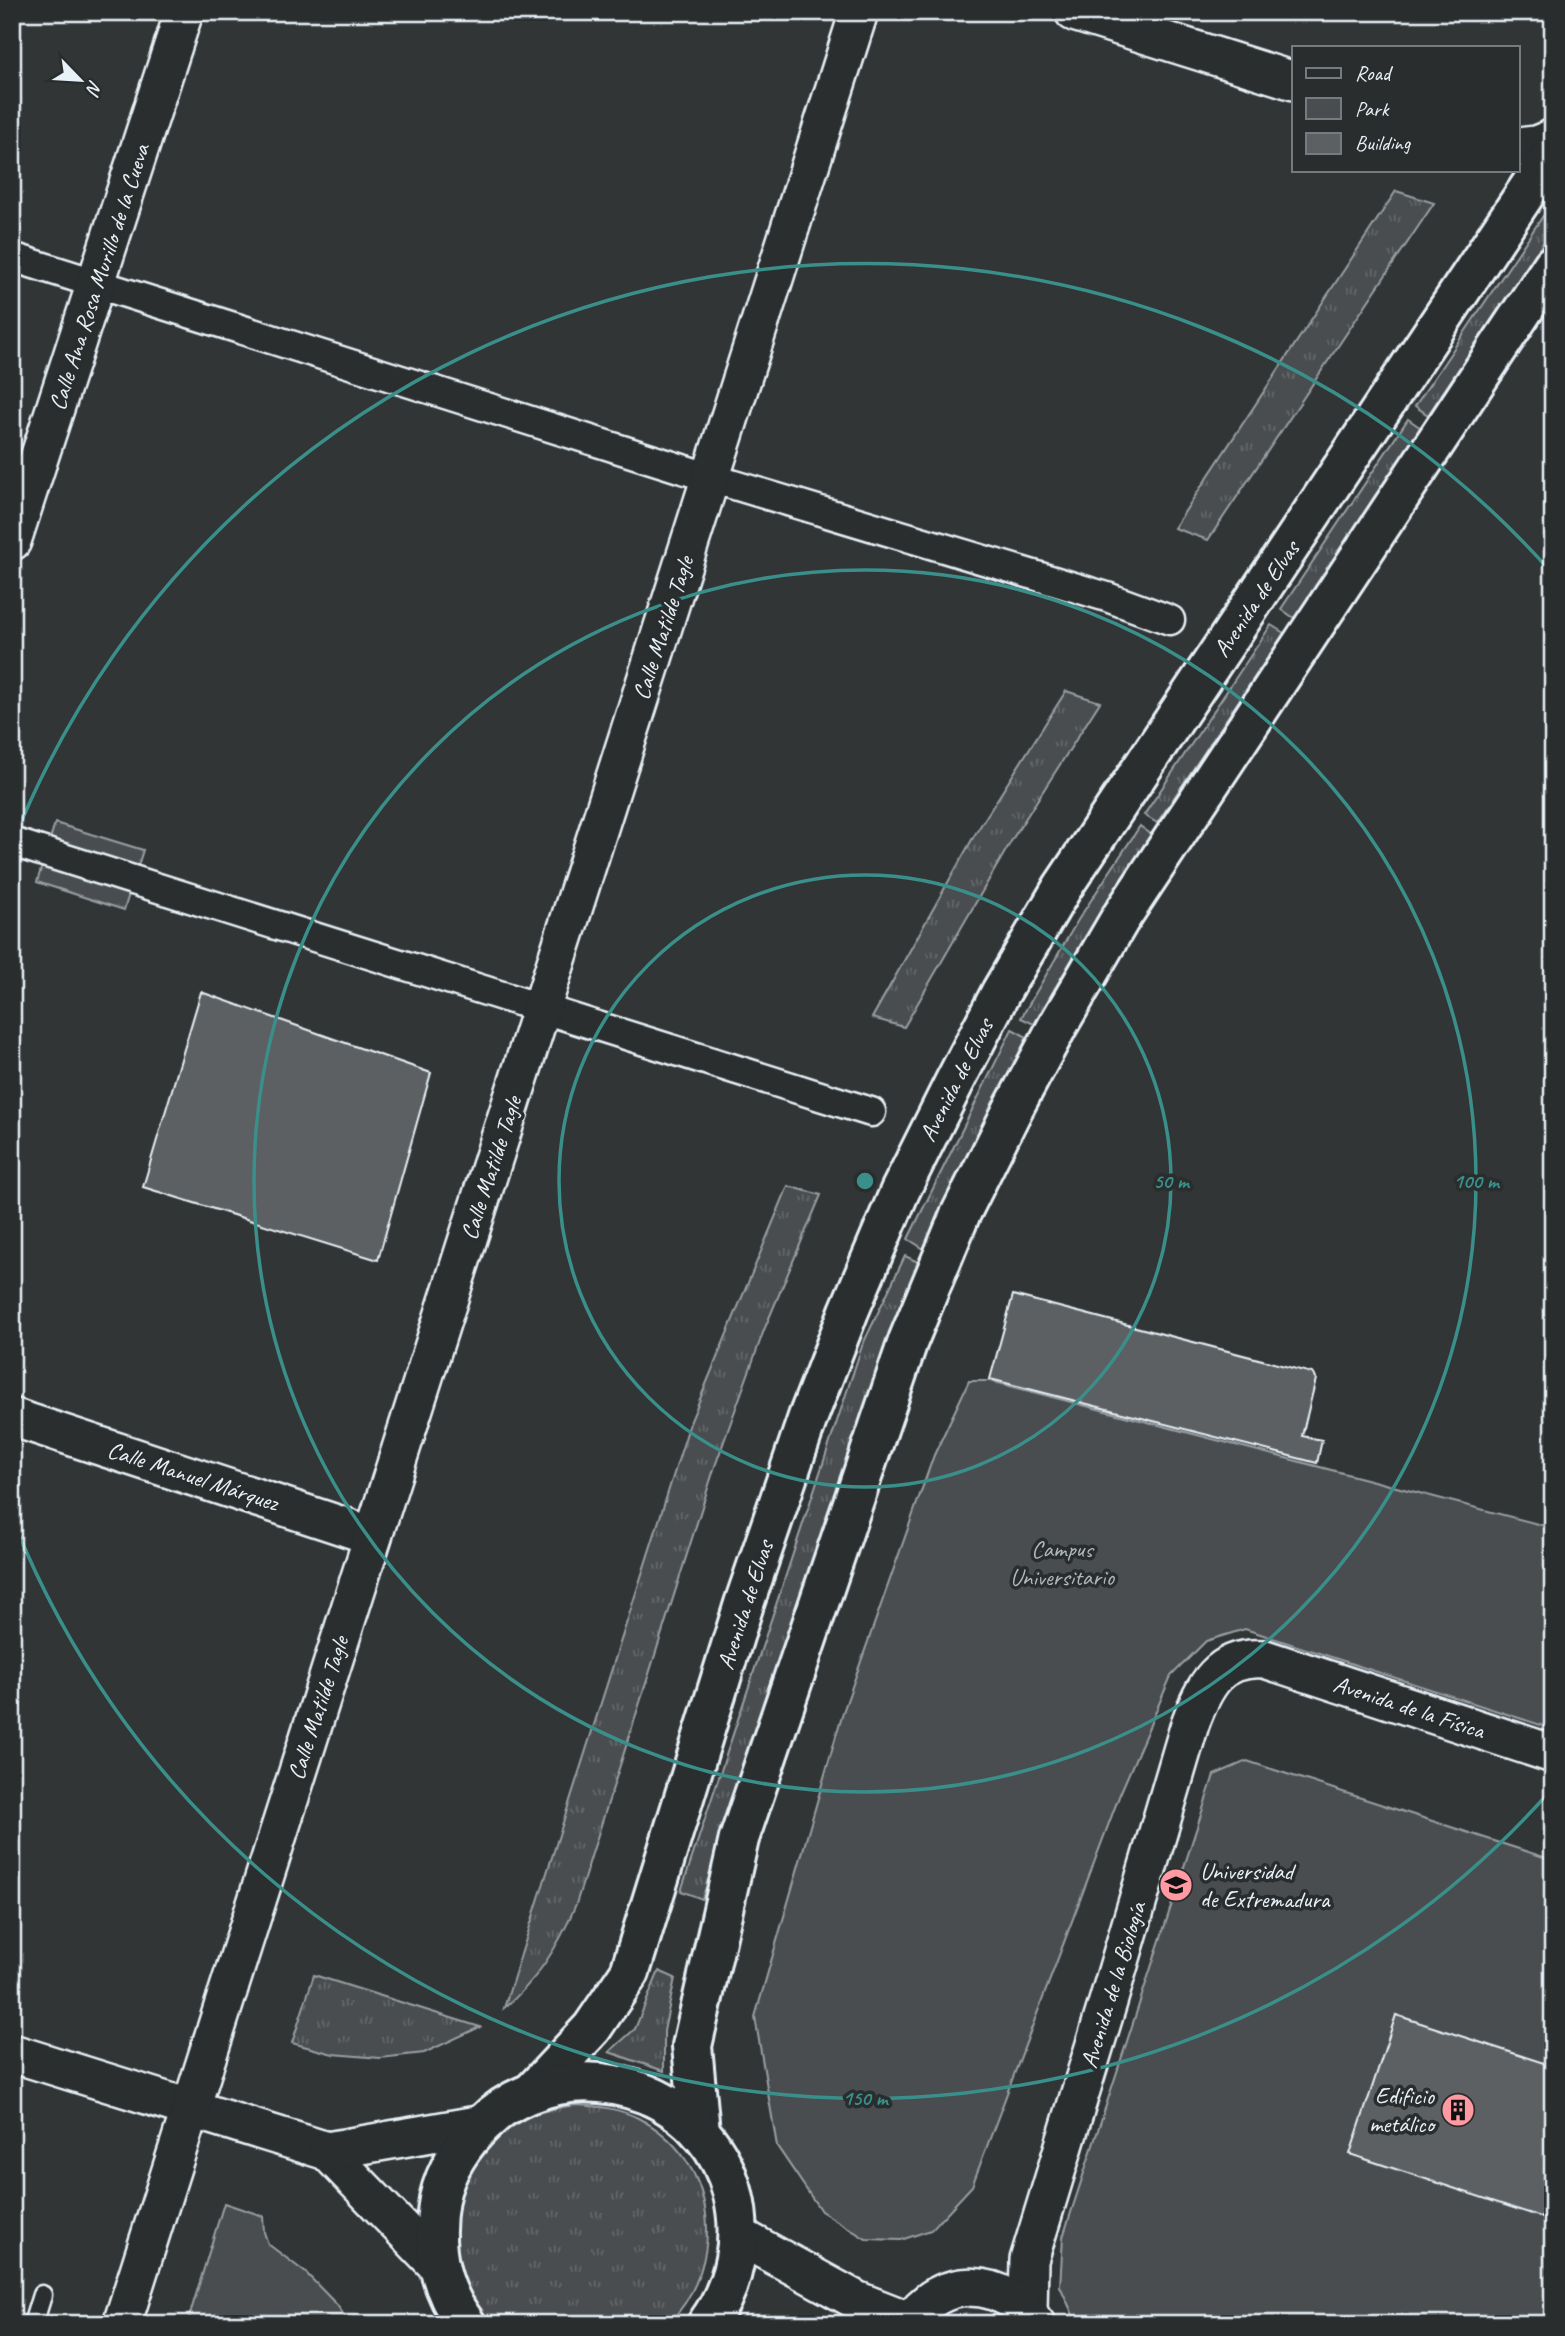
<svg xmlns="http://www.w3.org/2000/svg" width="1565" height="2336" font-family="Caveat,sans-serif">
  <defs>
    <pattern id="grass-tufts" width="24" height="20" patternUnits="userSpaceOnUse" patternTransform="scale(1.75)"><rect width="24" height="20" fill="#494d4f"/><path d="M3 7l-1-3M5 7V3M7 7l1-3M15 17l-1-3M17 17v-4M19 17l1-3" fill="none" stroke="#636769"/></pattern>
  </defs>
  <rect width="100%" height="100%" fill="#323536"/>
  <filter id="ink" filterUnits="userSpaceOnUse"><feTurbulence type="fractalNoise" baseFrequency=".0143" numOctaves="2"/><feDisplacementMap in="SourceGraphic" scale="14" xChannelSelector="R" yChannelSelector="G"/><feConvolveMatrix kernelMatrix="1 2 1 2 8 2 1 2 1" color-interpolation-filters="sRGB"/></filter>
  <g filter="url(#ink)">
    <g fill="url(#grass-tufts)" stroke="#989fa4" stroke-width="2">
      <polygon points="1396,191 1434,203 1208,540 1174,528"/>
      <polygon points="1543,216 1553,223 1553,228 1428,415 1415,406"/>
      <polygon points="1408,419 1421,428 1294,618 1281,609"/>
      <polygon points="1271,625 1284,633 1157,823 1144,815"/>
      <polygon points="1066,691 1100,702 1013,838 904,1027 872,1018 974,836"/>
      <polygon points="1140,826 1152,835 1091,927 1034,1024 1021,1018 1078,920"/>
      <polygon points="1012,1029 1027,1037 924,1249 908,1239"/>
      <path d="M 788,1186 L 821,1195 L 764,1330 L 714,1469 L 576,1904 C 560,1944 537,1981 504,2008 L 690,1423 Z"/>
      <polygon points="905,1256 918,1262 702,1899 681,1891 862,1346"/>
      <polygon points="659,1971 675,1978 664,2031 664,2071 609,2052 635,2029"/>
      <polygon points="314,1975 480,2027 424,2053 380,2058 333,2054 292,2043"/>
      <path d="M 575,2105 C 597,2106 618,2108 638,2118 C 718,2159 729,2262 668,2324 L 493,2324 C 480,2310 467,2293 461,2275 C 441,2212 471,2140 533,2115 C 547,2109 561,2107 575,2105 Z"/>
    </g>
    <g fill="#494d4f" stroke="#989fa4" stroke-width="2">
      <polygon points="55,823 143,850 124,910 37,882"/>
      <polygon points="969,1381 991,1381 1553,1528 1553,1729 1245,1629 1206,1641 1171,1676 1120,1794 972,2186 931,2230 901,2240 866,2239 821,2211 777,2146 755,2017 842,1715 934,1455"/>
      <polygon points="1247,1761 1553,1860 1553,2324 1077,2324 1060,2286 1063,2237 1214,1775"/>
      <polygon points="224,2203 263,2216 264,2232 268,2244 306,2273 337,2305 350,2324 187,2324"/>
    </g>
    <g fill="#5c6063" stroke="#e8f1f8" stroke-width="2">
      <polygon points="201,992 431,1073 378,1260 143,1187"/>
      <polygon points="1013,1295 1312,1373 1316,1379 1302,1436 1322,1440 1317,1463 990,1379"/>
      <polygon points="1396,2015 1553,2066 1553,2221 1350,2154"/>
    </g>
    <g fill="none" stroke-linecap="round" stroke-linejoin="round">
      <defs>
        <polyline id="service" points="33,2324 42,2295"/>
        <g id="pedestrian">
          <polyline points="12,257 711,478 1107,597 1170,620"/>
          <polyline points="12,842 871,1112"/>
        </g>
        <g id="minor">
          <polyline points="1074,12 1294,81"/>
          <polyline points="1518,147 1536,145 1553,138"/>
          <polyline points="12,541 184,12"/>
          <polyline points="12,1417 373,1536"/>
          <polyline points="12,2053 327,2151 438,2266"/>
          <polyline points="327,2151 483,2124"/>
          <polyline points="739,2236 856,2300 910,2321"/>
          <path d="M 1028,2312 L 1029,2260 L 1108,2002 L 1190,1724 C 1204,1686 1219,1655 1265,1659 L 1553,1754"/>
          <polyline points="122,2324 859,12"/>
          <path d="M 909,2324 C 939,2273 1005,2277 1036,2324"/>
        </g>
        <g id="trunk">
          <polyline points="534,2090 592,2028 630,1972 744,1604 808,1417 849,1311 900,1191 954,1083 1001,992 1062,888 1553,152"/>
          <polyline points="700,2132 692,2046 739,1839 908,1341 960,1215 1014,1107 1057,1027 1120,919 1553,265"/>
          <path d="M 466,2324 C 438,2287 431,2244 439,2199 C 445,2170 463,2143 484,2123 C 504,2103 530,2091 558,2085 C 588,2079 617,2083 646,2094 C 738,2132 765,2244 707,2324"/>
        </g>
      </defs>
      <use href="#service" stroke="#e8f1f8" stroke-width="23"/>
      <use href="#pedestrian" stroke="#e8f1f8" stroke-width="33"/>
      <use href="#minor" stroke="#e8f1f8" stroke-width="42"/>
      <use href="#trunk" stroke="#e8f1f8" stroke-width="44"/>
      <use href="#service" stroke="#2a2d2e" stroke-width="18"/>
      <use href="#pedestrian" stroke="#2a2d2e" stroke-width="28"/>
      <use href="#minor" stroke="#2a2d2e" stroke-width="37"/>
      <use href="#trunk" stroke="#2a2d2e" stroke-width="38"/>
    </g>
  </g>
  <g fill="none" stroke="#3a8f8a" stroke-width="3.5">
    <circle cx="865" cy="1181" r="306"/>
    <circle cx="865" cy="1181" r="611"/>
    <path d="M1552 1789A917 917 0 0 1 15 1525M15 837A917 917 0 0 1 1552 573"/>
  </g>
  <defs>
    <symbol id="university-disc" viewBox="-11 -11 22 22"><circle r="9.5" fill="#ff9aa2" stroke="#2a2d2e"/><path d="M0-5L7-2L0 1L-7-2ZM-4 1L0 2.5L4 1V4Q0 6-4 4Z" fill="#111"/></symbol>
    <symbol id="building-disc" viewBox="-11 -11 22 22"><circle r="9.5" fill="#ff9aa2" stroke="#2a2d2e"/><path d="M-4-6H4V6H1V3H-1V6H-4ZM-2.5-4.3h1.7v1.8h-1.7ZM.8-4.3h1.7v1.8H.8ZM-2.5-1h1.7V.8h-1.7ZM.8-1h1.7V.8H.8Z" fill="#111"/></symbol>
  </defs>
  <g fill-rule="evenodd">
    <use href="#university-disc" x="1157" y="1866" width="38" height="38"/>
    <use href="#building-disc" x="1439" y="2091" width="38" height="38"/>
  </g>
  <g text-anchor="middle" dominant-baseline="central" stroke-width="7" stroke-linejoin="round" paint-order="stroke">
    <g font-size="24" fill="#e8f1f8" stroke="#2a2d2e">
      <text transform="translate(99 277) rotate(-72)">Calle Ana Rosa Murillo de la Cueva</text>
      <text transform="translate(1256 599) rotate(-56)">Avenida de Elvas</text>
      <text transform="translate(663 628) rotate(-72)">Calle Matilde Tagle</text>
      <text transform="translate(956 1080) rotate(-63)">Avenida de Elvas</text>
      <text transform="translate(491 1168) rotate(-72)">Calle Matilde Tagle</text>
      <text transform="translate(193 1476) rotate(18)">Calle Manuel Márquez</text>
      <text transform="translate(745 1605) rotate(-72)">Avenida de Elvas</text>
      <text transform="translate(1409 1707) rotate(18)">Avenida de la Física</text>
      <text transform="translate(318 1708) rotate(-72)">Calle Matilde Tagle</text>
      <text transform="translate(1113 1985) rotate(-73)">Avenida de la Biología</text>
    </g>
    <g font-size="24" fill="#b0b8bd" stroke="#2a2d2e">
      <text x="1062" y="1549">Campus<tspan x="1062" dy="28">Universitario</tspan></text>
    </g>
    <g font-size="24" fill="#e8f1f8" stroke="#2a2d2e" text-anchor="start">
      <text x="1200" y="1871">Universidad<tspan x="1200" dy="28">de Extremadura</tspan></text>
      <text x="1434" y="2096" text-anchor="end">Edificio<tspan x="1434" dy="28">metálico</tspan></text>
    </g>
  </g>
  <circle cx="865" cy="1181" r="10" fill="#3a8f8a" stroke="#2a2d2e" stroke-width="3.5"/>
  <g font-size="21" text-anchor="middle" font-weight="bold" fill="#3a8f8a" stroke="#2a2d2e" stroke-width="7" stroke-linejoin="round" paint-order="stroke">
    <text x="1171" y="1188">50 m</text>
    <text x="1476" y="1188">100 m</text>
    <text x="865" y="2105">150 m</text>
  </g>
  <rect width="1565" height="2336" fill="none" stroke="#2a2d2e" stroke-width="42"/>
  <rect x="21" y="21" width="1523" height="2294" fill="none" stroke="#e8f1f8" stroke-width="2.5" filter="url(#ink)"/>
  <rect x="1292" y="46" width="228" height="126" fill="#2a2d2e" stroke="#767b7f" stroke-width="2"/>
  <rect x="1306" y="68" width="35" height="10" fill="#2a2d2e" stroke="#767b7f" stroke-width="2"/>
  <text x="1355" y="80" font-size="21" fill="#e8f1f8">Road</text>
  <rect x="1306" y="98" width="35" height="21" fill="#494d4f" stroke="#767b7f" stroke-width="2"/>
  <text x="1355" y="116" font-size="21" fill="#e8f1f8">Park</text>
  <rect x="1306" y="133" width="35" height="21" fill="#5c6063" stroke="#767b7f" stroke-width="2"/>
  <text x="1355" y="150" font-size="21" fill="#e8f1f8">Building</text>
  <g transform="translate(80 80) rotate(115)" stroke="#2a2d2e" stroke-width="5" paint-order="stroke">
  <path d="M0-5L12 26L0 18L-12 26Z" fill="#e8f1f8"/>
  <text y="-10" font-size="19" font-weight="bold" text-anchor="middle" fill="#e8f1f8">N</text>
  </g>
</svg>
